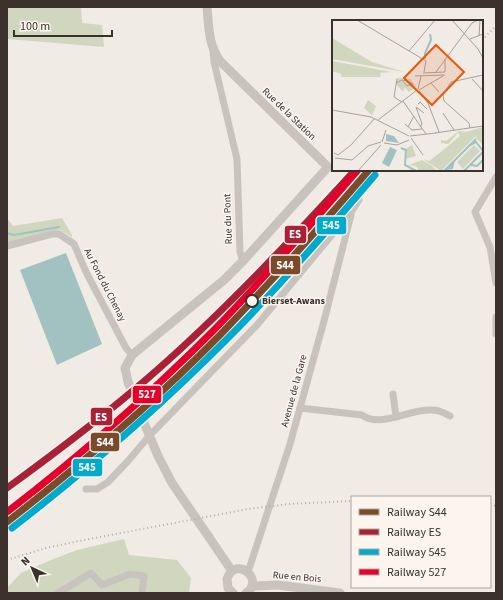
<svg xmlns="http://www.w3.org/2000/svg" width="503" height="600" font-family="'Source Sans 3',sans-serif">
  <rect width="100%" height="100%" fill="#f0ebe5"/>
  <g fill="#d1d6bf">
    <polygon points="7,7 81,7 82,23 102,25 104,47 7,39"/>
    <polygon points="7,218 13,226 62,218 72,235 72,237 60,230 7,243"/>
    <polygon points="124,539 129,555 177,560 191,578 189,593 7,593 7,588 21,573 51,560 77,550"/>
  </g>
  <polygon fill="#a1c2c1" points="66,253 102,344 57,365 20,270"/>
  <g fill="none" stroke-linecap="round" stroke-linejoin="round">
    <polyline stroke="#a1c2c1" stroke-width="2" points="7,233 14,235 59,227"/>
    <polyline stroke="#ccc6c0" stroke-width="9" stroke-dasharray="9 4.5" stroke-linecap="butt" points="128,382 142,418"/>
    <g stroke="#c9c3be" stroke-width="7">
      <polyline points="213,51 214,62 237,159 240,252 243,261"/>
      <polyline points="496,177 475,212 490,247 496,283"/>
      <polyline points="7,246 52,234 59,234 74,244 86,272 126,348 132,355"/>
      <polyline points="496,317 496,334"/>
      <polyline points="393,394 396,416"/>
      <path d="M 300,408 L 362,415 C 381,430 414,405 439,411 C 442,412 447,414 450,416"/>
      <polyline points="86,489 97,489 108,482 128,461 150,435 257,325 351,212 359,200"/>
      <polyline points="248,572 290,444 324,321 351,215"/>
      <polyline points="58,593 91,573 102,585 130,574 144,576 142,593"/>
    </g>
    <g stroke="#c9c3be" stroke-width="9">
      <path d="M 128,382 L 125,368 L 132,355 L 224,280 L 243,261 L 328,167 L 220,61 C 208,43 209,28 207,7"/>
      <polyline points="142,418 158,456 172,483 232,571"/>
      <polyline points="252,586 278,585 340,593"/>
      <path d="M 233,593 L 228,588 L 227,579 C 236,554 266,581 246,593"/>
    </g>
    <g stroke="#b1aca8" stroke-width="2" stroke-dasharray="1 3" stroke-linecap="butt">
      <polyline points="482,40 496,26"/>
      <polyline points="490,505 496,506"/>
      <polyline points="7,560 46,548 79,541 248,509 289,504 352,501"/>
    </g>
    <defs>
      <path id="rail-1" d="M 7,522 C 82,464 154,402 221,334 C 272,281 321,226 369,170"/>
      <path id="rail-2" d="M 7,488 C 55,453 103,417 148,378 C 222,314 289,242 355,170"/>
      <path id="rail-3" d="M 12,528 C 87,470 158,408 225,341 C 278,288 326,232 375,175"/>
      <path id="rail-4" d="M 7,512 C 80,456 149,395 214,330 C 264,279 311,224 358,170"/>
    </defs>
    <use href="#rail-1" stroke="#fbf5ee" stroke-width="10"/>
    <use href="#rail-2" stroke="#fbf5ee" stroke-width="10"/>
    <use href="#rail-3" stroke="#fbf5ee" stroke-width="10"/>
    <use href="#rail-4" stroke="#fbf5ee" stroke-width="10"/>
    <use href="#rail-1" stroke="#7a4b2a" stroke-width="7"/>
    <use href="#rail-2" stroke="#aa2135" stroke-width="7"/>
    <use href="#rail-3" stroke="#00a9ce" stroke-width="7"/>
    <use href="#rail-4" stroke="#e4002b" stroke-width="7"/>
  </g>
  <circle fill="#fbf5ee" stroke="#3b302b" stroke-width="2" cx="252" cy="301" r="6"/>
  <g text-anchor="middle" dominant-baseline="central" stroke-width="3" stroke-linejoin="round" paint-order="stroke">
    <g font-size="10" fill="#3b302b" stroke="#fbf5ee">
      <text transform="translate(289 114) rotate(44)">Rue de la Station</text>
      <text transform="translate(228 219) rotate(-92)">Rue du Pont</text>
      <text transform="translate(105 285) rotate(63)">Au Fond du Chenay</text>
      <text transform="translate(294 391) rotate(-75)">Avenue de la Gare</text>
      <text transform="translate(297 577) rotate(5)">Rue en Bois</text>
    </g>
    <g font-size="10" font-weight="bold" fill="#3b302b" stroke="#fbf5ee" text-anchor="start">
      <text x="262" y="301">Bierset-Awans</text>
    </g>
  </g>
  <g transform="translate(332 20)">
    <rect width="151" height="151" fill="#f0ebe5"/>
    <path d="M 0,18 L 40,42 L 72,52 L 0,39 ZM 0,41 L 60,52 L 48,53 L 49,57 L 59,57 L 10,57 L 9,54 L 0,51 ZM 65,58 L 79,59 L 84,67 L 77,72 L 73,67 L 71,72 L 64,64 ZM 36,80 L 44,86 L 40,95 L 32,88 ZM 151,107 L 151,125 L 143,117 L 109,151 L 91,139 L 97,141 L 109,132 L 128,116 L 126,113 L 116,124 L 109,123 L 109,120 L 114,121 L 127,111 L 134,112 ZM 80,125 L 84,136 L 74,139 L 75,128 ZM 142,125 L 148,131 L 131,149 L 125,142 ZM 90,140 L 99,145 L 105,151 L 87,151 L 84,146 L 77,145 Z" fill="#d1d6bf"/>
    <path d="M 54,114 L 62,116 L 67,123 L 54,121 ZM 58,127 L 65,130 L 57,147 L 50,143 Z" fill="#a1c2c1"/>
    <path fill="none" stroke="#a1c2c1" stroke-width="2" d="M 93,39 L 93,33 L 99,20 L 98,14M 137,126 L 144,122 L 151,131M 69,128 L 74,130 L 73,145 L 84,151M 139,145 L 145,146 L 151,140M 114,149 L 120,148 L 121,144 L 114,149M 112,151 L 144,119M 132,151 L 151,132"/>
    <path fill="none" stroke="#a8a09b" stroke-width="1" d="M 25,0 L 94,41 L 92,52M 120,0 L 146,29 L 151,38M 147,16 L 148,0M 138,19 L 151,14M 77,31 L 103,0M 104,52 L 140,3 L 146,0M 91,53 L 113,52 L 113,39M 83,56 L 113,55M 65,59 L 62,77 L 70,82M 140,59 L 151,71M 64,63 L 70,60 L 75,61 L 81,64 L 75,66 L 71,61M 99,63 L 107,72M 86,69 L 89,56M 87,70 L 111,56M 87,71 L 96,83 L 107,112M 71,81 L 94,114M 89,82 L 86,84 L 88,82 L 95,89M 0,90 L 39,97 L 77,116M 111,93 L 122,110M 46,100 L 85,70M 73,104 L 80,110 L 90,109M 76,107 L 82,96M 88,107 L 90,104 L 84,87 L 92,93M 138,108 L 137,103 L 112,81 L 111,75 L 119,62 L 151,55M 103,113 L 151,106M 78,116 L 104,113M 79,118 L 91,135M 50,122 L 54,110M 52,123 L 65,125 L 77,120M 2,133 L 6,135 L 19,125 L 43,98M 3,138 L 20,140 L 36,126 L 49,122M 26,151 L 49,125"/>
    <path fill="#e8590c" fill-opacity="0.15" stroke="#e8590c" stroke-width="2" d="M 104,25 L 132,52 L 100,85 L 72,58 Z"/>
    <rect width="151" height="151" fill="none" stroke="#3b302b" stroke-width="2"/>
  </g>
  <g stroke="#fbf5ee" stroke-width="1.5">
    <rect x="316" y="216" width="31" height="19" rx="4" fill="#00a9ce"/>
    <rect x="284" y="225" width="23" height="19" rx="4" fill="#aa2135"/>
    <rect x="270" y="255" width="31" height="20" rx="4" fill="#7a4b2a"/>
    <rect x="132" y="385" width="30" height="19" rx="4" fill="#e4002b"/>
    <rect x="90" y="407" width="23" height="19" rx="4" fill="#aa2135"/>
    <rect x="90" y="432" width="30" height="20" rx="4" fill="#7a4b2a"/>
    <rect x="72" y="458" width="31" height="19" rx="4" fill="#00a9ce"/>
  </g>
  <g font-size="11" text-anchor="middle" font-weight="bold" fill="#fff">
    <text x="331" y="229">545</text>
    <text x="295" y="238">ES</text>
    <text x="285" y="269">S44</text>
    <text x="147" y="398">527</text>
    <text x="101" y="421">ES</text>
    <text x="105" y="446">S44</text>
    <text x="87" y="471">545</text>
  </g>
  <rect width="503" height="600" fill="none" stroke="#3b302b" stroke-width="16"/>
  <rect x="351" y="496" width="140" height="92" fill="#fbf5ee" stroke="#aea6a0"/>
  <rect x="359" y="509" width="20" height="6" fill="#7a4b2a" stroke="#aea6a0"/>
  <text x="387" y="516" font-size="12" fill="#3b302b">Railway S44</text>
  <rect x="359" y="529" width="20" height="6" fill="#aa2135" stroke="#aea6a0"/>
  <text x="387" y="536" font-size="12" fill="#3b302b">Railway ES</text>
  <rect x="359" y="549" width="20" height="6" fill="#00a9ce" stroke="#aea6a0"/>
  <text x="387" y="556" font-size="12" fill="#3b302b">Railway 545</text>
  <rect x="359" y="569" width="20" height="6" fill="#e4002b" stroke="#aea6a0"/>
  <text x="387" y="576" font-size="12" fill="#3b302b">Railway 527</text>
  <g transform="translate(32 568) rotate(316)" stroke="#fbf5ee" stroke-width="3" paint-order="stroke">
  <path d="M0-3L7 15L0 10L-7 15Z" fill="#3b302b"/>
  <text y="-6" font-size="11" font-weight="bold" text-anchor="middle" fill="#3b302b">N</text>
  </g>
  <path d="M14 30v6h98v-6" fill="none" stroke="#3b302b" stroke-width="2"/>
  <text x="20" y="30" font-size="12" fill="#3b302b" stroke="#fbf5ee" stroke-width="3" paint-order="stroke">100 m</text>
</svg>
